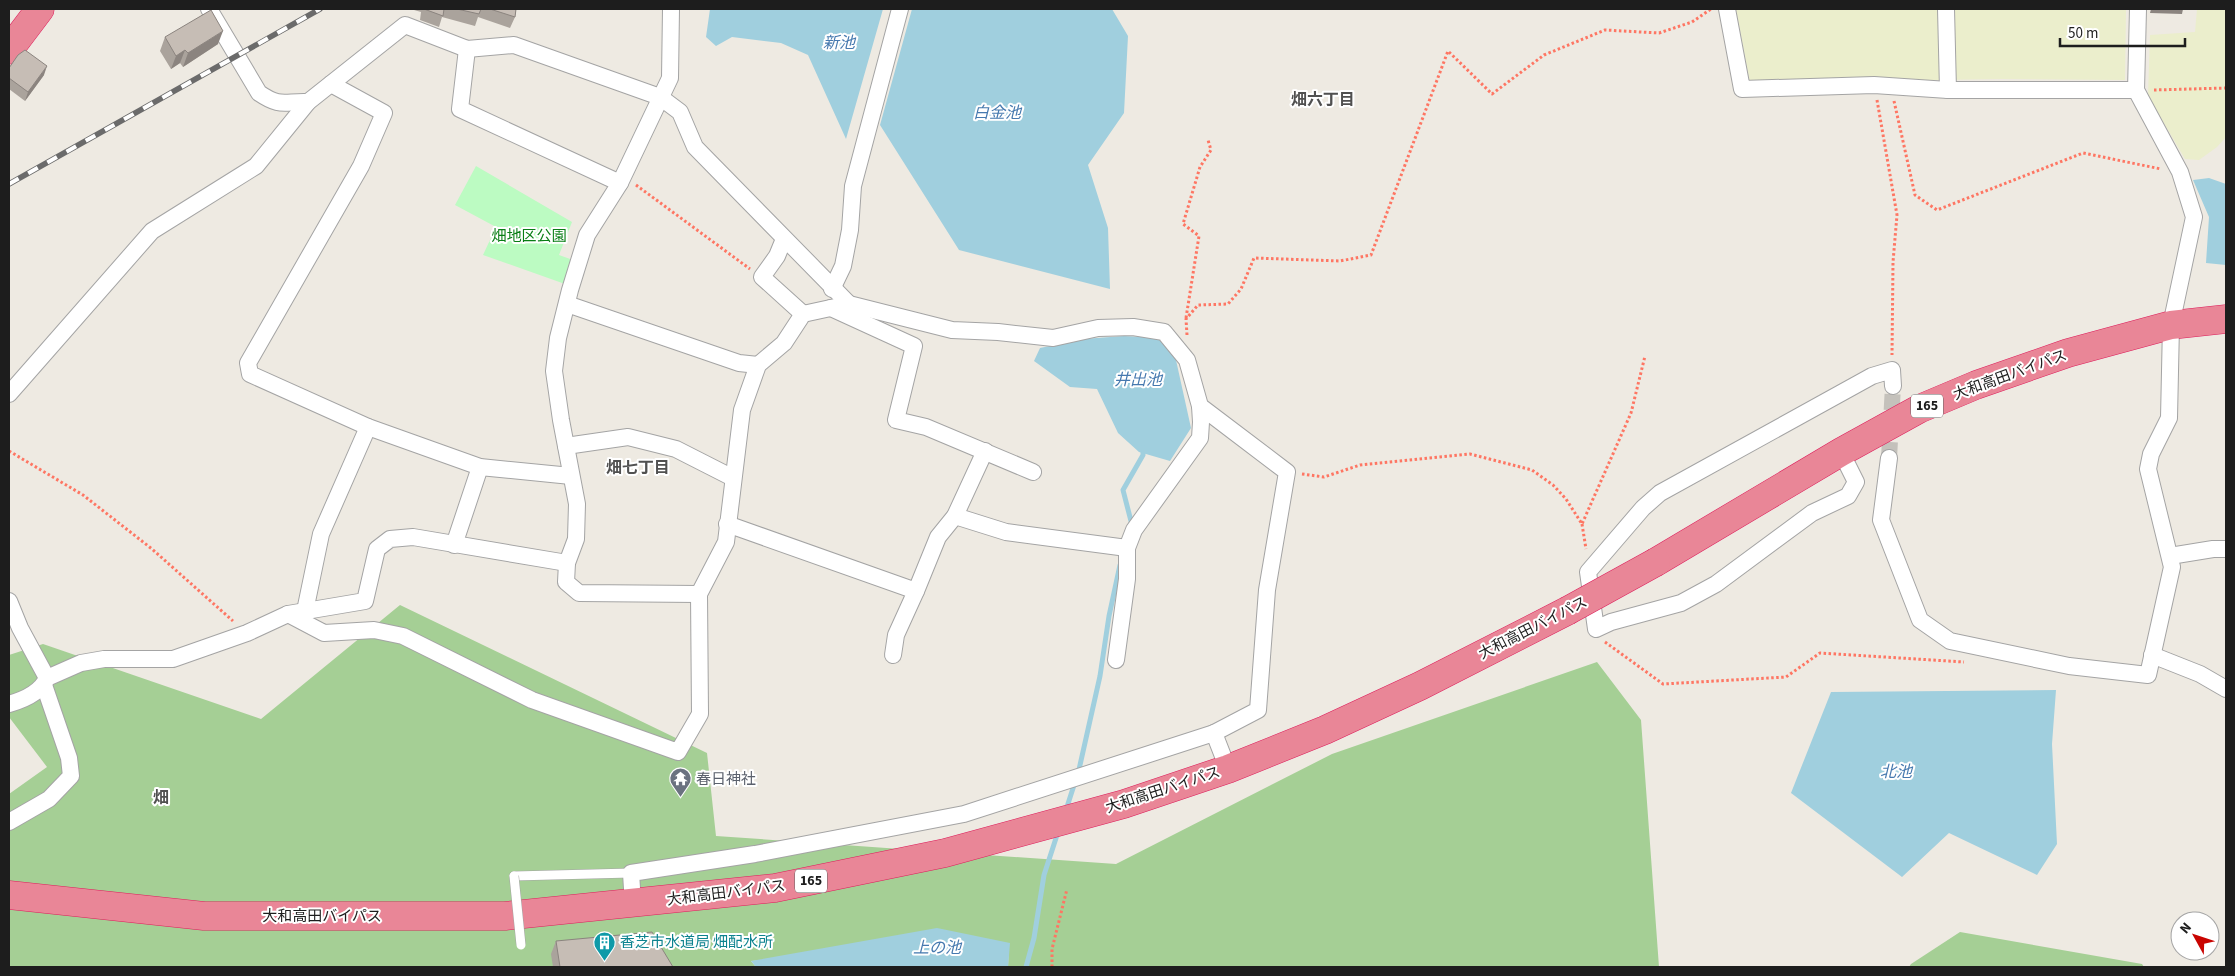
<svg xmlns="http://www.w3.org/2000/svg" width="2235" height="976" font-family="'Source Sans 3','Noto Sans JP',sans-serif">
  <rect width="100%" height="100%" fill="#eeeae2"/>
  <g fill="#ebeecc">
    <polygon points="1736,9 2126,9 2125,80 2002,79 1750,83"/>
    <polygon points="2197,9 2226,9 2226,137 2217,147 2199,160 2185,159 2148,96 2150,35 2195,32"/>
  </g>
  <g fill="#a5cf95">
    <polygon points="400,605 707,753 716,836 1116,864 1332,754 1597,662 1641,720 1659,967 1008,967 1009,943 751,961 756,967 9,967 9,794 47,767 9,717 9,655 43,644 261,719"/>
    <polygon points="1960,932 2142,964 2144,967 1909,967 1911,964"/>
  </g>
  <polygon fill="#bcfbc2" points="476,166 572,222 559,255 573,260 565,284 483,255 496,227 455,205"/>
  <g fill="#a0cfde">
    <polygon points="710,9 883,9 846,139 808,55 781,43 732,37 716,46 706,37"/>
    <polygon points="912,9 1112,9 1128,36 1124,113 1088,165 1108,228 1110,289 959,250 880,125"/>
    <polygon points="2209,178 2226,184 2226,265 2206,263 2209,217 2193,180"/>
    <polygon points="1124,336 1161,338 1174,351 1191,428 1170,461 1139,452 1118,433 1097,389 1070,387 1034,361 1040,348 1083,339"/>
    <polygon points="2056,690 2052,744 2057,844 2037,875 1949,833 1902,877 1791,793 1831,692"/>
    <polygon points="937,928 1010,943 1008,967 756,967 751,961"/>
  </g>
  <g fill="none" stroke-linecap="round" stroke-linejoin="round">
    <g stroke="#a0cfde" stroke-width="5">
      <polyline points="1132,525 1123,490 1143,455 1143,448"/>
      <polyline points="1078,774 1100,676 1109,616 1120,565"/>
      <polyline points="1066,810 1075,782"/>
      <polyline points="1026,967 1034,938 1044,875 1058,832"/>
    </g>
    <polyline stroke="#c4c1bb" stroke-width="16" stroke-dasharray="16 8" stroke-linecap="butt" points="1889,458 1893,386"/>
    <defs>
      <polyline id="lane" points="514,876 631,873"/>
      <g id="street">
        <path d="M 209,9 L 259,93 C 281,108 284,101 308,102"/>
        <polyline points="671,9 670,78 620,183 587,235 570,290 558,338 554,371 561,420 577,504 576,539 567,563 566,582 579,593 699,594"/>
        <polyline points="1727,9 1742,89 1874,85 1948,90 2136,90"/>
        <polyline points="1946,9 1948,90"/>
        <polyline points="467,49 460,109 620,183"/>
        <polyline points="331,84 384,113 361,166 248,363 250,374 368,427 480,467 571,476"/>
        <polyline points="784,239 777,256 762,277 803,314"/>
        <polyline points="832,289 843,266 850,230 853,186 900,9"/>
        <polyline points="567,304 739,363 758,365"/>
        <polyline points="831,308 914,346 896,420 926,427 1033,472"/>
        <polyline points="9,394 152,231 256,166 308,102 405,25 467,49 514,45 660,97 680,112 695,147 849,304"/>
        <polyline points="566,446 628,437 676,449 733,478"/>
        <polyline points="1841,452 1856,482 1848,496 1812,513 1716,584 1681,603 1611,622 1596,629 1588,572 1643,508 1660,493 1872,376 1892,370 1893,386"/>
        <polyline points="1889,458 1881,520 1920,620 1950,641 2069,666 2148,675 2172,567 2148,469 2151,454 2169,418 2171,325 2194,217 2180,172 2136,90 2138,9"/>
        <polyline points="955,516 1006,532 1127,548"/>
        <polyline points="727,524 916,591 938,537 955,516 985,451"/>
        <polyline points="454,545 480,467"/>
        <polyline points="2170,556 2213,549 2226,549"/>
        <polyline points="9,601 20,628 47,678"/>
        <polyline points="305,611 321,534 368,427"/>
        <polyline points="288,614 365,601 377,549 390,539 413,537 567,563"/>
        <polyline points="893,655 896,635 916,591"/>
        <polyline points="2152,655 2200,674 2226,689"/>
        <polyline points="1116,660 1127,579 1127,548 1134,530 1200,438 1201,422 1200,406"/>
        <path d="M 9,704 C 23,700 41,692 47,678 L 81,663 L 104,659 L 173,659 L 247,633 L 288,614 L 324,633 L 374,630 L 403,636 L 532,700 L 678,752 L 700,714 L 699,594 L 726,542 L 742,410 L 758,365 L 784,343 L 803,314 L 849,304 L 952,330 L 998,332 L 1053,338 L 1098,328 L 1133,327 L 1164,332 L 1187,360 L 1200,406 L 1287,472 L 1267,590 L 1258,710 L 1214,733 L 964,814 L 755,854 L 631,873 L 633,904"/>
        <polyline points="1214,733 1228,769"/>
        <polyline points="9,822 49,799 71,776 69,758 44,685"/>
      </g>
      <g id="highway">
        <polyline points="9,50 40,9"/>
        <polyline points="1656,562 1841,452 1919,409 1976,385 2068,353 2171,325 2226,319"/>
        <polyline points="9,895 204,916 505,916 775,888 945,853 1124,804 1228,769 1325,730 1420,686 1567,611"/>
      </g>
    </defs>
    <use href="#lane" stroke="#a4a4a4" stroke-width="10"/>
    <use href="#street" stroke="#a4a4a4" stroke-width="18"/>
    <use href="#highway" stroke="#dd1e5c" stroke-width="29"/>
    <g stroke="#fe7663" stroke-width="3" stroke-dasharray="2.5 2.5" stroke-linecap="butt">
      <polyline points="2154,90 2226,88"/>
      <polyline points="1877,100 1897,215 1893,262 1892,355"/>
      <polyline points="1894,101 1915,195 1937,210 2083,153 2161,169"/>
      <polyline points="636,185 750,269"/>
      <polyline points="1186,318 1199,236 1183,224 1200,167 1211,150 1208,140"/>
      <polyline points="1187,335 1186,319 1198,305 1228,304 1241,289 1254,258 1340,261 1371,255 1448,51 1492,94 1544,55 1605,30 1659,33 1692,22 1711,9"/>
      <polyline points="9,451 83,495 152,549 233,621"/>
      <polyline points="1302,474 1324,477 1360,465 1470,454 1532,470 1553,485 1566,499 1582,524 1631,413 1645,356"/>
      <polyline points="1582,524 1586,549"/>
      <polyline points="1605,642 1663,684 1786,677 1820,653 1964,662"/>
      <polyline points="1052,967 1052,949 1067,889"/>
    </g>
    <use href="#lane" stroke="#fff" stroke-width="9"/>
    <use href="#street" stroke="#fff" stroke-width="16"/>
    <use href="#highway" stroke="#e98697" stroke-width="28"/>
    <defs>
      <polyline id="rail" points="9,184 320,9"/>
    </defs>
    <use href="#rail" stroke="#6b6b6b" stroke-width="5.5"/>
    <use href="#rail" stroke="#fff" stroke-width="4" stroke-dasharray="11" stroke-linecap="butt"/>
    <defs>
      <polyline id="lane-bridge" points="514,876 521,945"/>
      <polyline id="highway-bridge" points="1567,611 1656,562"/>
    </defs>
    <use href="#lane-bridge" stroke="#a4a4a4" stroke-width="10" stroke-linecap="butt"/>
    <use href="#highway-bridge" stroke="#dd1e5c" stroke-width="29" stroke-linecap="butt"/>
    <use href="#lane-bridge" stroke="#fff" stroke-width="9"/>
    <use href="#highway-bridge" stroke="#e98697" stroke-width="28"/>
  </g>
  <g fill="#aaa39c">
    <polygon points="414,9 516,9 515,17 510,28 478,17 475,26 442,17 439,27 420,20 421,12 414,10"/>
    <polygon points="165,37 218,44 183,67 180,63 171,69 160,51"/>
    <polygon points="9,68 44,75 25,101 9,89"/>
    <polygon points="556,941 673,967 553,967 551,954"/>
  </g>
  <g fill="#8b847f">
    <polygon points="2151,9 2183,9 2182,14 2150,13"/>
    <polygon points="223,31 218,44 183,67 188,53"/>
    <polygon points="185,50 180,63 171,69 176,56"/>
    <polygon points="47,66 44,75 25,101 28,92"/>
  </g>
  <g fill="#c6bdb5" stroke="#8b847f">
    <polygon points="424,9 444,9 443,16"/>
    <polygon points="457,9 481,9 479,14"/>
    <polygon points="490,9 516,9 515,17"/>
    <polygon points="211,10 223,31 188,53 185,50 176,56 165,37"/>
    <polygon points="25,50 47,66 28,92 9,78 9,68 18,55"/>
    <polygon points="652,932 673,967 560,967 556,941"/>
  </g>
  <defs>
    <symbol id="temple-pin" viewBox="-11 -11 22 30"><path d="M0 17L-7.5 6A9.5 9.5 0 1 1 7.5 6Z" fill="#6b7280" stroke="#fff"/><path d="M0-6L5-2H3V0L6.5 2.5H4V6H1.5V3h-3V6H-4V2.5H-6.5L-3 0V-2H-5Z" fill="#fff"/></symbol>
    <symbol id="building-pin" viewBox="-11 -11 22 30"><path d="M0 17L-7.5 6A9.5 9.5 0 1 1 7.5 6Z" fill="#0f9aa8" stroke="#fff"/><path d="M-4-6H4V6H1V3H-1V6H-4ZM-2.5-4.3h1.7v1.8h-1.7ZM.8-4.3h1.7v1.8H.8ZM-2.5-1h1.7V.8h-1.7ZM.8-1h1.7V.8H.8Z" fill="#fff"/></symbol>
  </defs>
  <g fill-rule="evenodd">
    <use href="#temple-pin" x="668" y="766" width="25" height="34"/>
    <use href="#building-pin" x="592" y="930" width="25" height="34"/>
  </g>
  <g text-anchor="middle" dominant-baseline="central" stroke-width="4" stroke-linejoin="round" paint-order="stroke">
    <g fill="#fff" stroke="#616161" stroke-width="1">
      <rect x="1911" y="394.5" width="32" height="23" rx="4"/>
      <rect x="795" y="869.5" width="32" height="23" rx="4"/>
    </g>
    <g font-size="14" font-weight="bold" fill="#1d1d1d">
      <text x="1927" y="406">165</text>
      <text x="811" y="881">165</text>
    </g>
    <g font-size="15" fill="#087d14" stroke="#fff">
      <text x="529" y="236">畑地区公園</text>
    </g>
    <g font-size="15" fill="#1d1d1d" stroke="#fff">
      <text transform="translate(2010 375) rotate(-20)">大和高田バイパス</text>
      <text transform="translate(1533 628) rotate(-27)">大和高田バイパス</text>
      <text transform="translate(1163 790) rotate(-18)">大和高田バイパス</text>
      <text transform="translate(726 893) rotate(-7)">大和高田バイパス</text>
      <text x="322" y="916">大和高田バイパス</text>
    </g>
    <g font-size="15" fill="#5b616d" stroke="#fff" text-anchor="start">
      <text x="696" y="779">春日神社</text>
    </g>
    <g font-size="15" fill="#0d838f" stroke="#fff" text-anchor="start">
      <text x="620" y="942">香芝市水道局 畑配水所</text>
    </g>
    <g font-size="16" font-style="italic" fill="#4679af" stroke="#fff">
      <text x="839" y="43">新池</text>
      <text x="997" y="113">白金池</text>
      <text x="1138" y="380">井出池</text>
      <text x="1896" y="772">北池</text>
      <text x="937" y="948">上の池</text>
    </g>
    <g font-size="16" font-weight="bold" fill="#505050" stroke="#fff">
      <text x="1323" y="100">畑六丁目</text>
      <text x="638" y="468">畑七丁目</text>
      <text x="161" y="798">畑</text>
    </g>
  </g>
  <rect width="2235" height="976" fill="none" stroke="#1d1d1d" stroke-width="20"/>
  <g transform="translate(2195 936) rotate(310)"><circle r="24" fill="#ffffff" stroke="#a5a5a5"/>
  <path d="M0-4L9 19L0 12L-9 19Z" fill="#c90400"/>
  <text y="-8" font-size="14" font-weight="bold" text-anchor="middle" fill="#1d1d1d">N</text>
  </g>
  <path d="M2060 38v8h125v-8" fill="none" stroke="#1d1d1d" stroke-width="2.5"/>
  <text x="2068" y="38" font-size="15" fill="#1d1d1d" stroke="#ffffff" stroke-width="4" paint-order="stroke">50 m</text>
</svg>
